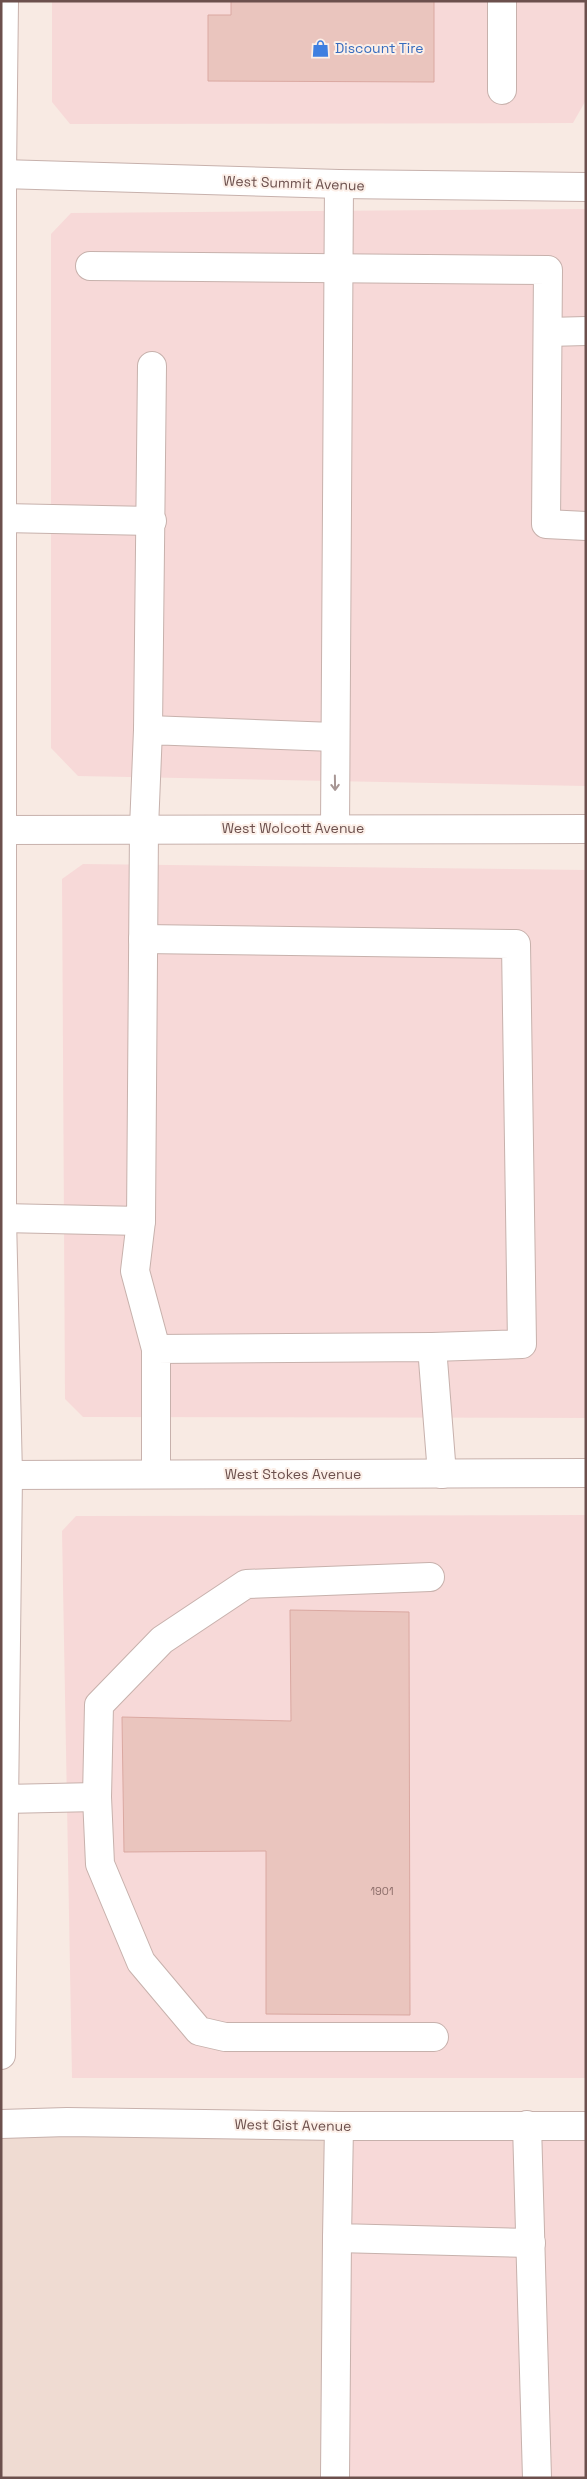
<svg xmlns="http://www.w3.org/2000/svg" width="587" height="2479" font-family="'Space Grotesk',sans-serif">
  <rect width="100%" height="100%" fill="#f8eae3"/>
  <polygon fill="#efdbd2" points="1,2124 329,2126 329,2478 1,2478"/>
  <g fill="#f7d9d8">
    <polygon points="52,1 586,1 586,100 573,123 70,124 52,102"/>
    <polygon points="586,209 586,786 78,776 51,748 51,234 71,213"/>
    <polygon points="83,864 586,870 586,1418 83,1417 65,1399 62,879"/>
    <polygon points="586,1515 586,2078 72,2078 62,1531 76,1516"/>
    <polygon points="332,2125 586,2127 586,2478 330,2478"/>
  </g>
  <g fill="#eac5be" stroke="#daa8a1">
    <polygon points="231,1 434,1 434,82 208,81 208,15 231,15"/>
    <polygon points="290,1610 409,1612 410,2015 266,2014 266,1851 124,1852 122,1717 291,1721"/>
  </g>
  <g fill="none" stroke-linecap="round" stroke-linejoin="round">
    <defs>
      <g id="minor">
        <polyline points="502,1 502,90"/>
        <polyline points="2,174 339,184 586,187"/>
        <polyline points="90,266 548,270 546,524 586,526"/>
        <polyline points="548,332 586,331"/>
        <polyline points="3,518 152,521"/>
        <polyline points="148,730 152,366"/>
        <polyline points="335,829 339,184"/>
        <polyline points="1,830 586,829"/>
        <polyline points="143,939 516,944 522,1344 432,1347"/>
        <polyline points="2,1218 141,1221 144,828 148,730 334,737"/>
        <polyline points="141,1221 135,1271 156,1349"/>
        <polyline points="156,1473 156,1349 432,1347 442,1474"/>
        <polyline points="1,1475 586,1473"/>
        <polyline points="430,1577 246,1584 162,1640 99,1705 97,1797 100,1864 141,1962 199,2031 225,2037 434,2037"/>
        <polyline points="4,1799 97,1797"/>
        <polyline points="1,2055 8,1475 2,1218 2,174 4,1"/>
        <polyline points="1,2124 67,2122 339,2126 586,2126"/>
        <polyline points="527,2125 537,2478"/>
        <polyline points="339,2126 337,2238 531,2243"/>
        <polyline points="335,2478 337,2238"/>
      </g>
    </defs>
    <use href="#minor" stroke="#c7b1ac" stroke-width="30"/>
    <use href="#minor" stroke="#fff" stroke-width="28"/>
  </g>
  <defs><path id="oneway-shaft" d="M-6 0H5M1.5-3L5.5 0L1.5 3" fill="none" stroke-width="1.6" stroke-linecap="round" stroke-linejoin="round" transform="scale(1.25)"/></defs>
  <use stroke="#a79694" href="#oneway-shaft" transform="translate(335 783) rotate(89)"/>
  <defs>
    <symbol id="shop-bare" viewBox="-9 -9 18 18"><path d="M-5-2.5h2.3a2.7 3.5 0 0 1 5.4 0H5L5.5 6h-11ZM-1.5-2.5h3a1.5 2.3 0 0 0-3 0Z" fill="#3f7fe0" stroke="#fcefe8" stroke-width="2.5" paint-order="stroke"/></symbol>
  </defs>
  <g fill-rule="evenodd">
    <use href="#shop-bare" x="308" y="36" width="25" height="25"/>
  </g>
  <g text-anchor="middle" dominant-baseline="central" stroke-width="4" stroke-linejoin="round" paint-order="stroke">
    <g font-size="11" fill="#8c6d69">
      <text x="382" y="1891">1901</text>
    </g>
    <g font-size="14" fill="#366cbe" stroke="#fcefe8" text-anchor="start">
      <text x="335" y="48">Discount Tire</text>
    </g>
    <g font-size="14" fill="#6c504d" stroke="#fcefe8">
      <text transform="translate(294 183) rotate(2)">West Summit Avenue</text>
      <text x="293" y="828">West Wolcott Avenue</text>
      <text x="293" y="1474">West Stokes Avenue</text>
      <text transform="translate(293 2125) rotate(1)">West Gist Avenue</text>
    </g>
  </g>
  <rect width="587" height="2479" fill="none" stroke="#6c504d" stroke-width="5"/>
</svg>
